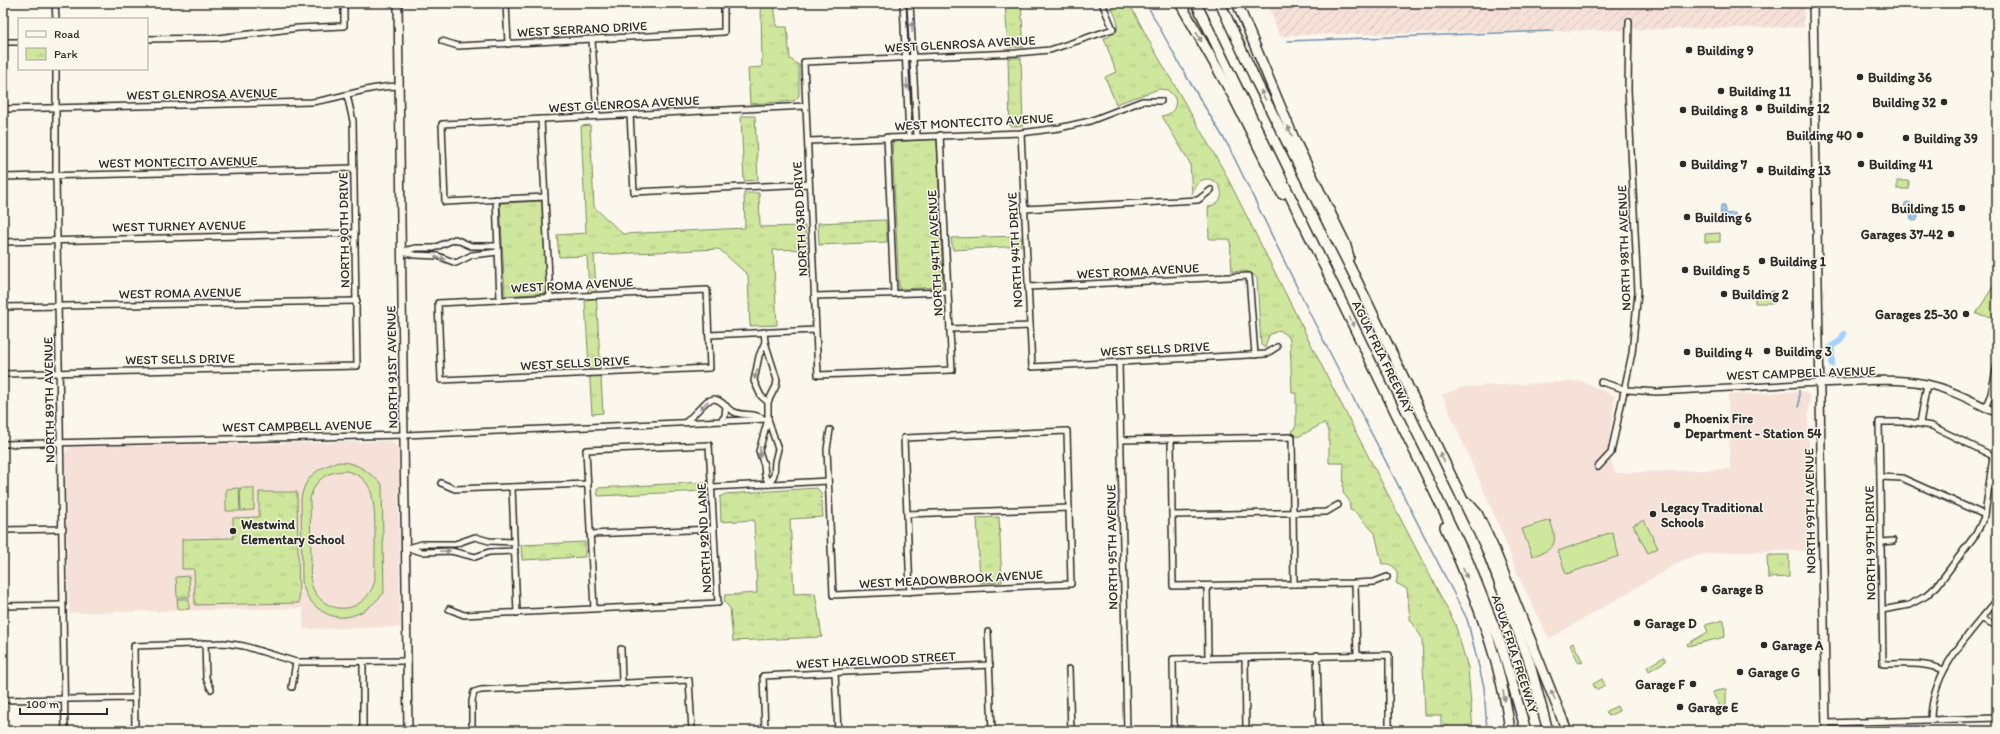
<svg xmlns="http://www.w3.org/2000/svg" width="2000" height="734" font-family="Itim,sans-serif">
  <defs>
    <pattern id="industrial-furrows" width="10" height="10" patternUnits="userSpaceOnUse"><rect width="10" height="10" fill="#f6e1d8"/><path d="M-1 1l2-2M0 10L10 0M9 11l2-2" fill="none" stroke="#d3c1ba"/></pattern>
    <pattern id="park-tufts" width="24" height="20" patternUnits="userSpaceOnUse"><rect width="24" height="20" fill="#cee79d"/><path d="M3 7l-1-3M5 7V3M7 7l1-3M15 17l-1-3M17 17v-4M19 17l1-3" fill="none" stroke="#b1c687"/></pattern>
    <pattern id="water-rules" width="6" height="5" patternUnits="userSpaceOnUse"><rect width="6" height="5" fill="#a1d2fd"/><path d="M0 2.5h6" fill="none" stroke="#8bb4d9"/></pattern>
  </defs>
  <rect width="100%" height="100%" fill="#fbf7ec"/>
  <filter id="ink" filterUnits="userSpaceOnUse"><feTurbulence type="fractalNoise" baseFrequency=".025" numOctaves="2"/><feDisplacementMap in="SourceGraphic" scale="8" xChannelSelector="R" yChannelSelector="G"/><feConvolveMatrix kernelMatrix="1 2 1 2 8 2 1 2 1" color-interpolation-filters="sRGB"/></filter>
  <g filter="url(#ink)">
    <g fill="#f6e1d8">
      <polygon points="1581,381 1615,396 1608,449 1615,473 1730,469 1728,395 1802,391 1808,394 1810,399 1808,419 1814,550 1709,553 1685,559 1549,639 1517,573 1503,535 1442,395 1463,387"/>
      <polygon points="392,441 398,448 400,627 303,629 303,608 69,613 65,455 69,447"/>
      <polygon points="1997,727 1997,731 1835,731 1835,730"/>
    </g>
    <polygon fill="url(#industrial-furrows)" points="1268,3 1804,3 1804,27 1293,35 1280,37"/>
    <g fill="#cee79d" stroke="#7c8964" fill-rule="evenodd">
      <rect x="1897" y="181" width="12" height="8"/>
      <polygon points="1720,233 1720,242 1705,242 1705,234"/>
      <polygon points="1997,280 1997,318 1976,314"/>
      <path d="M 340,462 C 358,462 369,473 382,484 L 384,593 C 376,601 368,610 357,614 C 332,625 306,606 302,581 L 301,500 C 303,478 319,466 340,462 ZM 346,471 C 356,473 364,478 369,487 C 378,503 374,559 375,580 C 372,592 365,601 354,606 C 337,613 318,603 312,586 C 309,577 311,566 311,558 C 311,538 310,519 310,499 C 314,480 327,471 346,471 Z"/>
      <polygon points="239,488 240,511 226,511 226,489"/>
      <polygon points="240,488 254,488 254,510 241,511"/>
      <path d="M 1550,520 C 1558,543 1557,549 1532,556 L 1522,529 Z"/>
      <polygon points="1644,520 1658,548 1648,553 1633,525"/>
      <polygon points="1612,532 1619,556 1566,574 1558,551"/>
      <polygon points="177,599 189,599 189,609 178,609"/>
      <polygon points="1724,620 1725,637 1688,646 1687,644 1708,632 1705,625"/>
      <polygon points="1573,643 1583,662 1579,663 1570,645"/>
      <polygon points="1664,657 1666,661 1649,671 1647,667"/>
      <polygon points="1602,679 1605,685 1596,690 1593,684"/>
      <polygon points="1726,689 1726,706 1721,708 1712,692"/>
      <polygon points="1617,706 1619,711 1608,716 1606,711"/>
    </g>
    <g fill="url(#park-tufts)" stroke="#7c8964">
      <polygon points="761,3 774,3 777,27 787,27 790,59 799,65 799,96 794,101 750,104 748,68 762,67"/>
      <polygon points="1005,3 1021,3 1024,47 1008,47"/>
      <path d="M 1110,3 L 1129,3 L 1153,48 L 1224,171 L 1334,390 L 1455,624 L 1468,668 L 1473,731 L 1441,731 L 1441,715 L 1425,715 L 1422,638 L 1410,619 L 1407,589 L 1396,583 C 1400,572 1394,562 1382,564 L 1375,533 L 1355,512 L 1350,510 L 1349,500 L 1343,493 L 1344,463 L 1329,463 L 1329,431 L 1324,423 L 1298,437 L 1292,432 L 1296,426 L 1296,393 L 1292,393 L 1290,339 L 1280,330 L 1269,335 L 1265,348 L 1261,345 L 1257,278 C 1248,269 1243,271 1232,272 L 1230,239 L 1209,239 L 1208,207 C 1236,200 1214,168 1198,183 C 1194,186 1194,190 1192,194 L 1190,163 L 1162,116 C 1172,114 1177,109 1175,98 L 1168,90 L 1159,89 L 1116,104 L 1105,77 L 1116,72 L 1104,38 C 1127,33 1115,17 1110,3 Z"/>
      <polygon points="1008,58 1021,58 1023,126 1010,126"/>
      <polygon points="741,116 755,116 758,180 744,181"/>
      <polygon points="590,125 594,207 623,234 745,228 744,193 759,193 760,227 805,226 807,249 773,250 777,325 750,326 748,275 719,249 594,255 603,413 592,414 585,301 589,288 587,256 559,257 557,235 586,233 581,126"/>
      <polygon points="937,139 943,287 899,289 892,142"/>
      <polygon points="542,201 547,293 505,296 500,203"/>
      <polygon points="886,220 887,242 819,245 818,223"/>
      <polygon points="1021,236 1021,246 953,250 951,238"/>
      <polygon points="1774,291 1774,303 1755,303 1755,295"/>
      <polygon points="704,482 705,491 598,496 597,488"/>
      <polygon points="817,488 821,493 823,517 790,519 794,594 815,593 822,637 733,641 730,608 724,602 725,595 757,593 754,520 721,522 720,497 725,494"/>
      <polygon points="259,492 297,492 299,603 195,605 194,569 182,569 182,539 233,538 233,518 259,517"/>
      <polygon points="999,517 1002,582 980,583 977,518"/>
      <polygon points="585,542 585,557 522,560 521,545"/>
      <polygon points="1767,555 1789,555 1789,577 1768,578"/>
      <polygon points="189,576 190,597 177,597 176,577"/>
    </g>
    <g fill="url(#water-rules)" stroke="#728fa9">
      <polygon points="1909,202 1917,208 1918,218 1916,221 1911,219 1910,213 1904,208 1905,203"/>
      <polygon points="1721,205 1725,205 1725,214 1735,213 1735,221 1720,221"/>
    </g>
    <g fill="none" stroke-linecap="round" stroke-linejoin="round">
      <g stroke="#728fa9" stroke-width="1.5">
        <polyline points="1146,3 1185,74 1229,147 1311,316 1467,619 1484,687 1487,731"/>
        <polyline points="1288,41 1553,31"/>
        <polyline points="1799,407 1799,390"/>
      </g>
      <polyline stroke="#a1d2fd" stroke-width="6" points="1832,364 1832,346 1840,341 1844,334"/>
      <defs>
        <g id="street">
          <polyline points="55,3 56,19"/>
          <polyline points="506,3 508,44"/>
          <polyline points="903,3 909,137"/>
          <polyline points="910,3 917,136"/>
          <polyline points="1996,3 1997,35"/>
          <polyline points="147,39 218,38 298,28 344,26 344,3"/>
          <polyline points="592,40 597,116"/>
          <polyline points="442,41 458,46 724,32 724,3"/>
          <polyline points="3,42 19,42"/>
          <polyline points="56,69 56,176 65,731"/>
          <path d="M 3,109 L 312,102 C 343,98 367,86 399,86"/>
          <polyline points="630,114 634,192 809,184"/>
          <polyline points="541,119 550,298"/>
          <polyline points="1021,133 1032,367 1266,354 1277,347"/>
          <polyline points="940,135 952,370 818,375 804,62 1016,53 1050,50 1113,29 1102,3"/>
          <polyline points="887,137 894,294"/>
          <polyline points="808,141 1021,133 1059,128 1090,121 1142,101 1161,101"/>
          <polyline points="3,177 354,168"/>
          <polyline points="545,197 445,202 442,124 806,106"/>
          <polyline points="496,199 500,300"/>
          <polyline points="1024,209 1198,200 1211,190"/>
          <polyline points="3,242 355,233"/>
          <polyline points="403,251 416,248 434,248 455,239 471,246 498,246"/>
          <polyline points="402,252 415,255 438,256 456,263 472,255 498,252"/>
          <polyline points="1028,287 1249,276 1255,355"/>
          <polygon points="707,290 710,368 441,380 438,303"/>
          <polyline points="815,296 948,292"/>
          <polyline points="3,307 357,301"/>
          <polyline points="950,329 1030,326"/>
          <polyline points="764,332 765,342 777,380 776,386 768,402 768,419 778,449 775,461 774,475 769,484"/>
          <polyline points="709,335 816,330"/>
          <polyline points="765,342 759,356 754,381 761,396 768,402"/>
          <polyline points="1119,362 1127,731"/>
          <polyline points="3,374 357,366 353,121 347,95"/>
          <polyline points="1601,382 1627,390 1657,392 1819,383"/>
          <polyline points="1985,408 1991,394 1997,365"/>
          <polyline points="768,419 759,451 764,465 765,476 769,484"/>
          <polyline points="721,421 725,416 726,406"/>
          <path d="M 686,422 L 707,401 L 714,399 C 723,400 726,409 734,412 C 745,417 750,412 762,418"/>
          <polyline points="1920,423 1927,384"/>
          <path d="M 830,430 L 827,449 L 833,595 C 912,591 992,588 1071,584 L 1067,431 L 904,438 L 910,592"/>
          <polyline points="1171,439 1173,586 1355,583 1374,582 1387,577"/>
          <polyline points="1121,440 1292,437 1294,584"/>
          <polyline points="3,444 405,435 768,419"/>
          <polyline points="1598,467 1611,453 1632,353 1638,292 1628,89 1629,21"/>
          <polyline points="1880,477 1902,478 1985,515"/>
          <polyline points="441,483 455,489 588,484"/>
          <polyline points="512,487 517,613"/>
          <polyline points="712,487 828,481"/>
          <polyline points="907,514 1069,508"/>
          <polyline points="1173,515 1326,512 1338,505"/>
          <polyline points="3,530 63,529"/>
          <polyline points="590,534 714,529"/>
          <polyline points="1881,542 1893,541"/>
          <polyline points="407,548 422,552 451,551 475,557 489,552 515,551"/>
          <polyline points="408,548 422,544 455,544 475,537 489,541 514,542"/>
          <polyline points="1355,583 1357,655"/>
          <polyline points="1207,586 1208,658"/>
          <polyline points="3,606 62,605"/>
          <polyline points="449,609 464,615 718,603 709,445 586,450 594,609"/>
          <path d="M 1882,610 L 1909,605 L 1926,596 L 1937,586 L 1976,534 L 1985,515 L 1993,456 L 1932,426 L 1907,422 L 1879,422 C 1880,502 1882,583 1883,664 C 1904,664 1923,662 1943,670"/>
          <polyline points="1982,619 1997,626"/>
          <polyline points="988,632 992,731"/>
          <polyline points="205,643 206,678 211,689"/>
          <polyline points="621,649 622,684"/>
          <polyline points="1317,655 1319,731"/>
          <polyline points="1245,658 1246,731"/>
          <polyline points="363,662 363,731"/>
          <polyline points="1069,669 1071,731"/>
          <polyline points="835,673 838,731"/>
          <polyline points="292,687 296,662"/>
          <polyline points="3,700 135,698"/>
          <path d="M 1931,720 C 1931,672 1968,635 1997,600"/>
          <polyline points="1826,723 1997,718"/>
          <polyline points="135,731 134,646 224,643 244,646 296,662 407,661"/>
          <polyline points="472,731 472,701 474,692 481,690 689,680 692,731"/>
          <polyline points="765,731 763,676 990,665"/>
          <polyline points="1174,731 1173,659 1389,655 1389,731"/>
        </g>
        <g id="secondary">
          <polyline points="398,3 408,731"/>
          <polyline points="1813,3 1826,731"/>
          <path d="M 1819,383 C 1854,382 1892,377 1926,384 C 1951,389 1974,402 1997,413"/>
        </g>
        <g id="highway">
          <polyline points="1180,3 1233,96 1282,194"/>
          <polyline points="1196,3 1468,561 1501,644 1526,731"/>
          <polyline points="1220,3 1257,83 1357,281 1486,548 1529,661 1548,731"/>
          <polyline points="1237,3 1295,141 1345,243 1349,257"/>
          <polyline points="1468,503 1477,513 1494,549 1567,731"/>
          <path d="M 1445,527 C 1474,593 1501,659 1510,731"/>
        </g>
      </defs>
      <use href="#street" stroke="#2b2b2b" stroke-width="8"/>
      <use href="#secondary" stroke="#2b2b2b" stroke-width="10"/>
      <use href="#highway" stroke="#2b2b2b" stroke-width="12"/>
      <use href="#street" stroke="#fbf7ec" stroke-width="5"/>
      <use href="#secondary" stroke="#fbf7ec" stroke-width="7"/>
      <use href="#highway" stroke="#fbf7ec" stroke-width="9"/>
    </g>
    <defs><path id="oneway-solid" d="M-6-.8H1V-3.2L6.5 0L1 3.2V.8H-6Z"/></defs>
    <g fill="#93918c">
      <use href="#oneway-solid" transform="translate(912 27) rotate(-93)"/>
      <use href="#oneway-solid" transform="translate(1199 37) rotate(60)"/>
      <use href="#oneway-solid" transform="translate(907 84) rotate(87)"/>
      <use href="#oneway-solid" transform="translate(1263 95) rotate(-118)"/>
      <use href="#oneway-solid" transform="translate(1290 131) rotate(-113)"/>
      <use href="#oneway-solid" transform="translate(440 258) rotate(17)"/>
      <use href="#oneway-solid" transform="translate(1352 322) rotate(64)"/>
      <use href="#oneway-solid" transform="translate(756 374) rotate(107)"/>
      <use href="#oneway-solid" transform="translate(704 405) rotate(135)"/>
      <use href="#oneway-solid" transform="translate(760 452) rotate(89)"/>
      <use href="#oneway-solid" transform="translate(1442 457) rotate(-116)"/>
      <use href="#oneway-solid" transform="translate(445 551) rotate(-2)"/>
      <use href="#oneway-solid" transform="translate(1465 573) rotate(67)"/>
      <use href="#oneway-solid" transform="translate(1553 695) rotate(-112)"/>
      <use href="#oneway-solid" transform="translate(1504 696) rotate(79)"/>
    </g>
  </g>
  <g fill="#2b2b2b" stroke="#fbf7ec" stroke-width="1.5">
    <circle cx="1689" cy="50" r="4"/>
    <circle cx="1860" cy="77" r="4"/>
    <circle cx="1721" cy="91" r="4"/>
    <circle cx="1944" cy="102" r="4"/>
    <circle cx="1759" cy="108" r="4"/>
    <circle cx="1683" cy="110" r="4"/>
    <circle cx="1860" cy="135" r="4"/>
    <circle cx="1906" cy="138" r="4"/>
    <circle cx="1683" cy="164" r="4"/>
    <circle cx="1861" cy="164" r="4"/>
    <circle cx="1760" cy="170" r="4"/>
    <circle cx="1962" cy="208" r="4"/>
    <circle cx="1687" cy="217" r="4"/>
    <circle cx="1951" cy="234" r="4"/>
    <circle cx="1762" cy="261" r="4"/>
    <circle cx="1685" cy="270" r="4"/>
    <circle cx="1724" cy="294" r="4"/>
    <circle cx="1966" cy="314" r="4"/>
    <circle cx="1767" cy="351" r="4"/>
    <circle cx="1687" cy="352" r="4"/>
    <circle cx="1677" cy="425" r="4"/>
    <circle cx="1653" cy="514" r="4"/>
    <circle cx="233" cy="531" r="4"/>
    <circle cx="1704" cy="589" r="4"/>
    <circle cx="1637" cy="623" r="4"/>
    <circle cx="1764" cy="645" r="4"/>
    <circle cx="1740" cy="672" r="4"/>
    <circle cx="1693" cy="684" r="4"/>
    <circle cx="1680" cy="707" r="4"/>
  </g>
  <g text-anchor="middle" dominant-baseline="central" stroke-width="3" stroke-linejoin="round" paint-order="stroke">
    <g font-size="13" fill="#2b2b2b" stroke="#fbf7ec">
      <text transform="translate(582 29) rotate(-3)">WEST SERRANO DRIVE</text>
      <text transform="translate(960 44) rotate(-3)">WEST GLENROSA AVENUE</text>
      <text transform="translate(202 94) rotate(-1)">WEST GLENROSA AVENUE</text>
      <text transform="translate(624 104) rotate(-3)">WEST GLENROSA AVENUE</text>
      <text transform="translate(974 122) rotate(-3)">WEST MONTECITO AVENUE</text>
      <text transform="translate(178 162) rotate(-1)">WEST MONTECITO AVENUE</text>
      <text transform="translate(800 219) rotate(-93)">NORTH 93RD DRIVE</text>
      <text transform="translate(179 226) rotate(-1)">WEST TURNEY AVENUE</text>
      <text transform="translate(344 230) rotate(-91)">NORTH 90TH DRIVE</text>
      <text transform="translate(1624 248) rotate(-92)">NORTH 98TH AVENUE</text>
      <text transform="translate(1015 250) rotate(-93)">NORTH 94TH DRIVE</text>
      <text transform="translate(935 253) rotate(-93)">NORTH 94TH AVENUE</text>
      <text transform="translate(1138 271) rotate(-3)">WEST ROMA AVENUE</text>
      <text transform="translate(572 285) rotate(-3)">WEST ROMA AVENUE</text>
      <text transform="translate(180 293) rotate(-1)">WEST ROMA AVENUE</text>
      <text transform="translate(1155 349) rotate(-3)">WEST SELLS DRIVE</text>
      <text transform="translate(1383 357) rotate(64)">AGUA FRIA FREEWAY</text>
      <text transform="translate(180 359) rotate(-1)">WEST SELLS DRIVE</text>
      <text transform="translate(575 363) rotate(-3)">WEST SELLS DRIVE</text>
      <text transform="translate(392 367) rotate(-91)">NORTH 91ST AVENUE</text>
      <text transform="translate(1801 373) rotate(-2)">WEST CAMPBELL AVENUE</text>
      <text transform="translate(49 400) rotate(-91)">NORTH 89TH AVENUE</text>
      <text transform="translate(297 426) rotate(-1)">WEST CAMPBELL AVENUE</text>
      <text transform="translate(1810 511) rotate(-91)">NORTH 99TH AVENUE</text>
      <text transform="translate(704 538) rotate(-93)">NORTH 92ND LANE</text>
      <text transform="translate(1870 543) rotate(-91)">NORTH 99TH DRIVE</text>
      <text transform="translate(1112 547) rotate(-91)">NORTH 95TH AVENUE</text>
      <text transform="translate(951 579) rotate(-3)">WEST MEADOWBROOK AVENUE</text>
      <text transform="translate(1515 654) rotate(72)">AGUA FRIA FREEWAY</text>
      <text transform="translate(876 660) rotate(-3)">WEST HAZELWOOD STREET</text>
    </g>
    <g font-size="13" font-weight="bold" fill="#2b2b2b" stroke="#fbf7ec" text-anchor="start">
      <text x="1697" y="50">Building 9</text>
      <text x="1868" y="77">Building 36</text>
      <text x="1729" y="91">Building 11</text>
      <text x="1936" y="102" text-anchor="end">Building 32</text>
      <text x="1767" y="108">Building 12</text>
      <text x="1691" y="110">Building 8</text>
      <text x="1852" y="135" text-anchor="end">Building 40</text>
      <text x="1914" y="138">Building 39</text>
      <text x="1691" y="164">Building 7</text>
      <text x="1869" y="164">Building 41</text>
      <text x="1768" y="170">Building 13</text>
      <text x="1954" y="208" text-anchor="end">Building 15</text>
      <text x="1695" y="217">Building 6</text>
      <text x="1943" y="234" text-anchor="end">Garages 37-42</text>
      <text x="1770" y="261">Building 1</text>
      <text x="1693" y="270">Building 5</text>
      <text x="1732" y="294">Building 2</text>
      <text x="1958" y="314" text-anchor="end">Garages 25-30</text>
      <text x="1775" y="351">Building 3</text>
      <text x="1695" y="352">Building 4</text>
      <text x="1685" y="418">Phoenix Fire<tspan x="1685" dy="15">Department - Station 54</tspan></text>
      <text x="1661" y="507">Legacy Traditional<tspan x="1661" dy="15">Schools</tspan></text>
      <text x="241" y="524">Westwind<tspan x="241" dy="15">Elementary School</tspan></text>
      <text x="1712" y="589">Garage B</text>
      <text x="1645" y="623">Garage D</text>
      <text x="1772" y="645">Garage A</text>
      <text x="1748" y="672">Garage G</text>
      <text x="1685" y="684" text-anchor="end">Garage F</text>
      <text x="1688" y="707">Garage E</text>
    </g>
  </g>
  <rect width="2000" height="734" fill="none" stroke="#fbf7ec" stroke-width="16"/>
  <rect x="8" y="8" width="1984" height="718" fill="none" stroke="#2b2b2b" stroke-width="1.5" filter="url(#ink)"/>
  <rect x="18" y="18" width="130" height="52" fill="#fbf7ec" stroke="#a8a59f"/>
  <rect x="26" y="31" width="20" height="6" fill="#fbf7ec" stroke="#a8a59f"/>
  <text x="54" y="38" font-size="12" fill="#2b2b2b">Road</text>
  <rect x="26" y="48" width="20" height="12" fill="url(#park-tufts)" stroke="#a8a59f"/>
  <text x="54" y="58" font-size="12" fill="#2b2b2b">Park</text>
  <path d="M20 708v6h87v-6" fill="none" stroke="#2b2b2b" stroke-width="2"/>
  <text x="26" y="708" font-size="12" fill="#2b2b2b" stroke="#fbf7ec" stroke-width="3" paint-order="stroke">100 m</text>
</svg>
